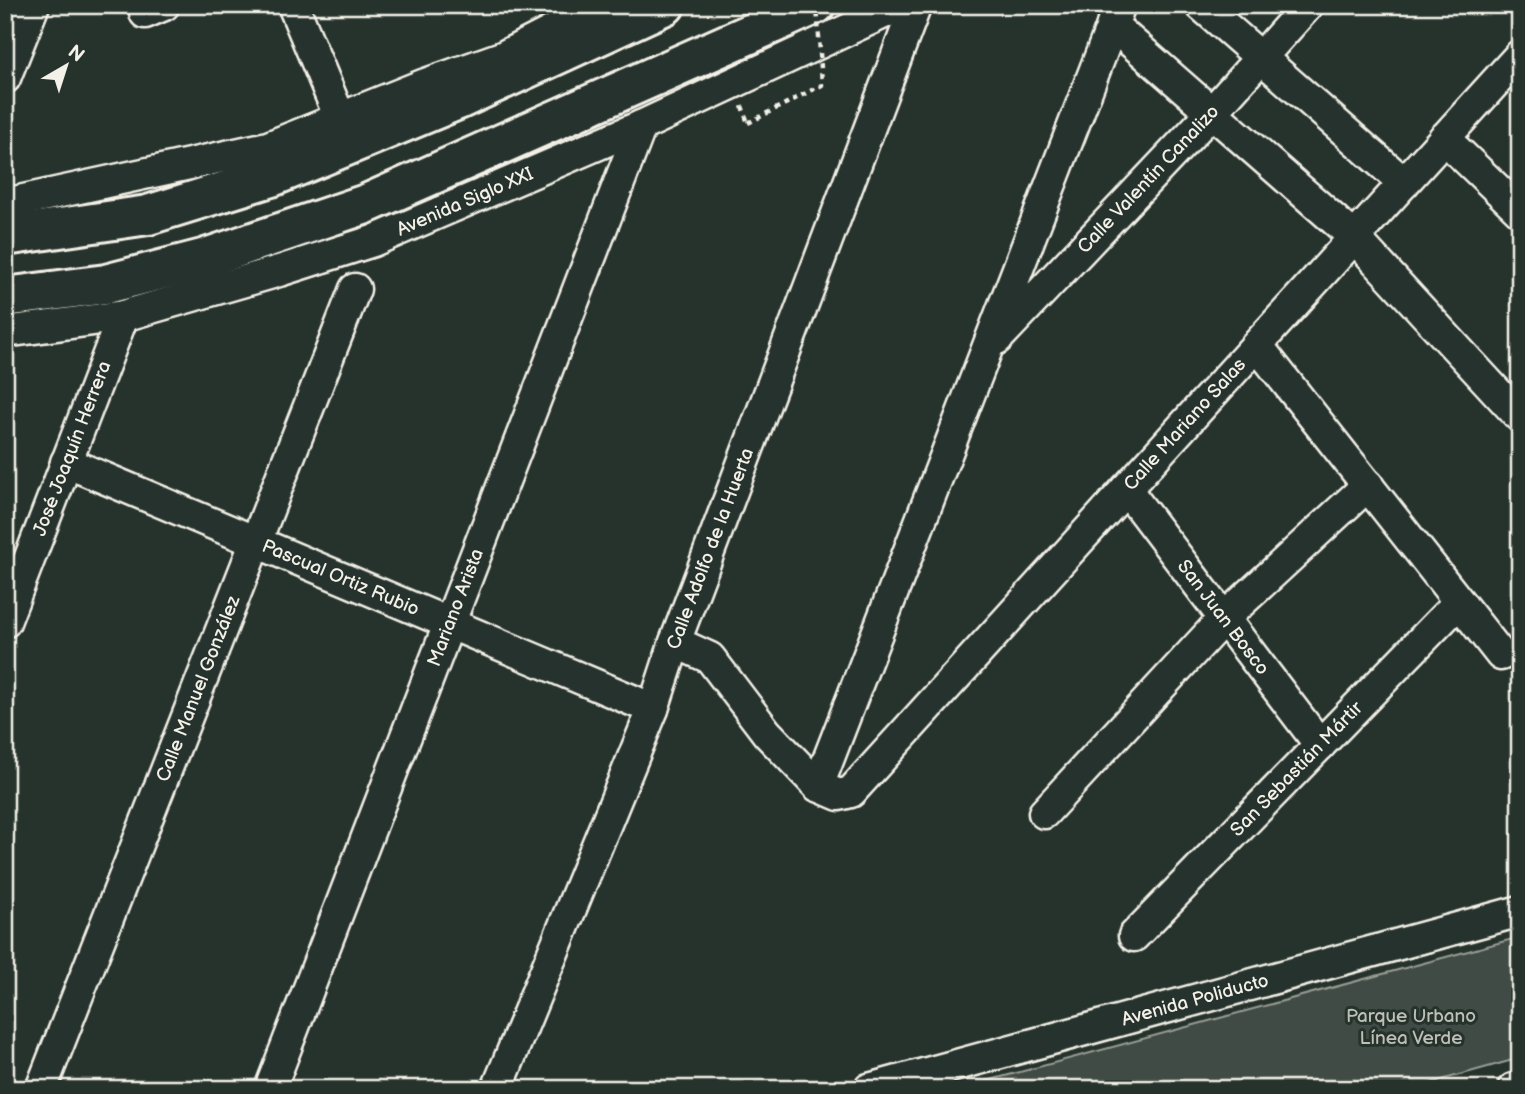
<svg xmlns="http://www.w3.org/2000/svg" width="1525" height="1094" font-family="'Balsamiq Sans',sans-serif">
  <rect width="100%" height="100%" fill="#26332d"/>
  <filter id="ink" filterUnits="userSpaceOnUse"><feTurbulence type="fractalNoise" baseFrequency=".0143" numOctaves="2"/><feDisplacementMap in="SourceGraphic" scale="14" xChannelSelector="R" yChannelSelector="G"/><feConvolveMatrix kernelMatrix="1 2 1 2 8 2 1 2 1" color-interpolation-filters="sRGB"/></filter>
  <g filter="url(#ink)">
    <polygon fill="#414b45" stroke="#9a9e96" stroke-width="2" points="1520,937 1520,1058 1409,1089 957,1089"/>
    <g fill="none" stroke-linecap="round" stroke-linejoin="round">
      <defs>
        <g id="minor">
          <polyline points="293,5 340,118"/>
          <polyline points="1201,5 1404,183"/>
          <polyline points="145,13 164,5"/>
          <polyline points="1112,25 1354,237 1520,417"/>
          <polyline points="5,78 34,5"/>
          <polyline points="1444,138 1520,211"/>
          <polyline points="5,204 268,147 423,85 502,57 603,5"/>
          <path id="s1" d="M 5,332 L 123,316 L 279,271 L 373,241 L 641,126 L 901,5"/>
          <path id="s2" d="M 997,339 L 1212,112 L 1308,5"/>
          <polyline points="1257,345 1501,655"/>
          <path id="s3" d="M 66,462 L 653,709"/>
          <path id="s4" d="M 1126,489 L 1320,745"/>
          <path id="s5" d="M 5,622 L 123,316"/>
          <path id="s6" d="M 675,642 L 710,658 L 767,733 L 818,786 L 839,795 L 851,792 L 1520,55"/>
          <polyline points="818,786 1120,5"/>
          <polyline points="1044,813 1223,619 1368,485"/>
          <path id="s7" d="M 1134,936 L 1459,602"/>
          <path id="s8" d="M 41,1089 L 355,289"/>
          <path id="s9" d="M 270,1089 L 641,126"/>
          <path id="s10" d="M 497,1089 L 653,709 L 675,642 L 916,5"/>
          <path id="s11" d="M 869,1089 L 1520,911"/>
          <polyline points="1513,1089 1520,1087"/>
        </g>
        <g id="highway">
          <polyline points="5,236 148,215 274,176 458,100 665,5"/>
          <polyline points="5,297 106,284 203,259 366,204 815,5"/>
        </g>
      </defs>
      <use href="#minor" stroke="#f4f1e8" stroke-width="35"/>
      <use href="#highway" stroke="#f4f1e8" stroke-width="44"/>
      <polyline stroke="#f4f1e8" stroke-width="4.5" stroke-dasharray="5 5" stroke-linecap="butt" points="742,106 748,123"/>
      <use href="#minor" stroke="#26332d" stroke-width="30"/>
      <use href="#highway" stroke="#26332d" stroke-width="38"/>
      <polyline stroke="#f4f1e8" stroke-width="4.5" stroke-dasharray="5 5" stroke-linecap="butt" points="748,123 822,85 817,5"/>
    </g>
  </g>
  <g text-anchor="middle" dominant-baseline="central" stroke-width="6" stroke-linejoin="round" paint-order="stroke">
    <g font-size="19" fill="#f4f1e8" stroke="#26332d">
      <text stroke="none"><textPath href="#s2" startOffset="220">Calle Valentín Canalizo</textPath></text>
      <text stroke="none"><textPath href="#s1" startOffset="480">Avenida Siglo XXI</textPath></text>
      <text stroke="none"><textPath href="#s6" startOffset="738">Calle Mariano Salas</textPath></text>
      <text stroke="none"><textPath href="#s5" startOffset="186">José Joaquín Herrera</textPath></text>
      <text stroke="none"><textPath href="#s10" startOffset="581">Calle Adolfo de la Huerta</textPath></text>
      <text stroke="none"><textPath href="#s3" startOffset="298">Pascual Ortiz Rubio</textPath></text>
      <text stroke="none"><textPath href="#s9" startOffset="516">Mariano Arista</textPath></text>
      <text stroke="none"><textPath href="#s4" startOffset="161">San Juan Bosco</textPath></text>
      <text stroke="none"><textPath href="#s8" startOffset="430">Calle Manuel González</textPath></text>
      <text stroke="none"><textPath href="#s7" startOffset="233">San Sebastián Mártir</textPath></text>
      <text stroke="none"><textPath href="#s11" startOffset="338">Avenida Poliducto</textPath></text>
    </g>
    <g font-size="19" fill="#bebfb7" stroke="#26332d">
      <text x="1411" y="1016">Parque Urbano<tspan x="1411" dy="22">Línea Verde</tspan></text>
    </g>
  </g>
  <rect width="1525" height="1094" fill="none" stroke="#26332d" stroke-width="28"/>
  <rect x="14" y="14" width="1497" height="1066" fill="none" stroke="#f4f1e8" stroke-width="2.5" filter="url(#ink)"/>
  <g transform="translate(66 66) rotate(39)" stroke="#26332d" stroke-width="5" paint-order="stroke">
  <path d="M0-5L12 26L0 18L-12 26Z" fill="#f4f1e8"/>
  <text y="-10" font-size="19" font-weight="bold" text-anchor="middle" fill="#f4f1e8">N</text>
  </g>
</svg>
